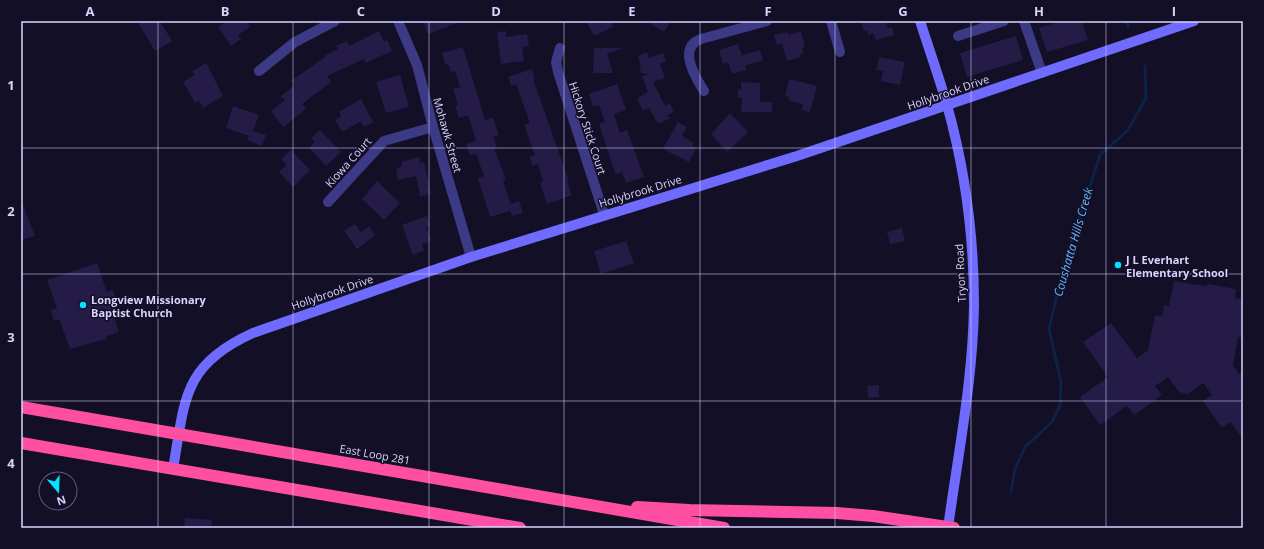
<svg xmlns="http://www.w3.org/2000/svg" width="1264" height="549" font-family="'Open Sans',sans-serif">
  <rect width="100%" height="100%" fill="#130f26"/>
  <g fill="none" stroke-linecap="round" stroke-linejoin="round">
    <g stroke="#0c2248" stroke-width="3">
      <polyline points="1127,21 1128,27"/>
      <polyline points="1011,492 1015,469 1025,447 1052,422 1060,405 1061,382 1049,329 1065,261 1100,155 1128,130 1146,98 1145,66"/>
    </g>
  </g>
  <g fill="#241b47">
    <polygon points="144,21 160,21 172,41 155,51 139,24"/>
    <polygon points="228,21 246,21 250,27 238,35 241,39 231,46 218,27"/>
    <polygon points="423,21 459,21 459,22 428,34"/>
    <polygon points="586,21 611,21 613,27 594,36"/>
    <polygon points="646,21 671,21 664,32"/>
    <polygon points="861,21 886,21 888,28 892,27 894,35 876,40 873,33 868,35 867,30 864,31"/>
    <polygon points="1062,21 1082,21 1088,40 1047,52 1039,28"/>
    <polygon points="379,31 384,42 387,40 392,51 366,63 364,59 327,76 331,82 302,104 306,109 283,127 271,111 285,100 281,96 295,85 291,81 325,57 324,56 338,49 336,46 347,41 349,46"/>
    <polygon points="506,31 506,37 527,34 529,46 522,47 524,61 501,64 497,32"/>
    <polygon points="801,31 805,47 802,48 803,54 800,54 801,57 787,61 782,43 777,45 774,35 788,32 789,35"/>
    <polygon points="1016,36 1023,60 967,77 960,53"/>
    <polygon points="738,44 742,55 760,50 763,60 745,66 747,70 732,74 728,62 723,64 719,50"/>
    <polygon points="463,47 485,120 493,118 499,135 493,137 497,147 494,148 506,180 503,181 511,204 519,201 523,213 512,216 510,211 490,217 478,178 484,176 476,154 470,155 466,144 476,141 468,115 459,118 455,106 458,105 453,89 460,87 455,71 451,72 448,64 445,65 442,53"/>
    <polygon points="594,48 622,48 607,54 613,73 593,73"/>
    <polygon points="647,52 649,58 663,53 666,61 660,64 665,78 653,82 665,106 670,103 674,112 666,116 671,118 658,124 649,108 643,111 637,98 648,92 642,76 649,74 641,73 639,67 641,66 638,56"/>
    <polygon points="879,57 905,62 900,85 881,81 883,71 876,70"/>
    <polygon points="206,63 223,96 203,108 199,101 195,103 183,82 195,75 192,71"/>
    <polygon points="532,69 535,79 533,79 569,181 567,182 572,195 547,204 540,183 543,181 538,164 532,166 530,157 535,155 524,125 530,123 516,84 511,86 508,77"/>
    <polygon points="400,75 409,107 386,113 376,82"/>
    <polygon points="789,79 817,86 810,112 802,110 803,104 788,100 789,97 785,96"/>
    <polygon points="741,82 760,83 760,102 772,102 772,112 741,112 742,98 738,98 738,90 741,90"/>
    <polygon points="617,84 626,110 614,114 620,133 627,130 644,177 626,183 622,172 616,174 611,161 599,124 605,122 599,105 593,107 589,94"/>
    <polygon points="361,99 373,122 364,127 361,121 342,132 335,120 341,116 339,112"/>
    <polygon points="233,106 259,115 253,131 266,135 262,146 247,140 249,136 226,128"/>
    <polygon points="730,113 748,132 727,152 711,134"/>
    <polygon points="678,122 687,127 682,136 694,143 692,146 696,148 689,162 663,149"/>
    <polygon points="320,130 341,152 326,166 309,148 315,142 311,138"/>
    <polygon points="291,150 310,170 293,187 279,172 287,165 281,159"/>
    <polygon points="419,157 420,163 424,162 431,194 420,196 416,176 398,180 396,169 402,166 401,162"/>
    <polygon points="377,181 400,203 384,220 362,199"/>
    <polygon points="21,200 35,236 21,240"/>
    <polygon points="427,216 430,226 426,227 431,241 422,244 424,250 413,255 402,225"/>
    <polygon points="355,224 361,232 369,226 375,235 357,249 344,231"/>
    <polygon points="902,228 905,241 890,244 887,232"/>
    <polygon points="626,241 634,263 601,274 594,251"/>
    <polygon points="97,263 107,292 113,290 116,299 109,302 119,332 106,336 106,339 70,349 59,319 54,321 51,310 57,308 47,280"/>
    <polygon points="1174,281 1196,285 1207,286 1207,284 1236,289 1235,298 1243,299 1243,338 1238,337 1233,365 1239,374 1243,371 1243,439 1231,422 1222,428 1203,401 1212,395 1203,383 1188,394 1179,392 1168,377 1155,386 1162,395 1134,415 1127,406 1100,425 1080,397 1108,377 1083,342 1111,323 1137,358 1148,350 1155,315 1162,316 1164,305 1169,306"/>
    <polygon points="879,385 879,397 868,398 867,386"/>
    <polygon points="185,518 212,520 211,528 184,528"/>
  </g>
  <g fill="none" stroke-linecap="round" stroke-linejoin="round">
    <g stroke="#3d3a85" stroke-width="10">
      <polyline points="398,21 417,65 433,127 471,257"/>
      <polyline points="831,21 840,52"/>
      <polyline points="1024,21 1042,73"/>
      <polyline points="958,36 1004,21"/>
      <polyline points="560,48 556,62 558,72 604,214"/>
      <polyline points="259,71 295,42 335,21"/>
      <path d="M 704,91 C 695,77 677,47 701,39 L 767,21"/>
      <polyline points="328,202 384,141 433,127"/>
    </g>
    <g stroke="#6f6bff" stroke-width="10">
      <path d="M 920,21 C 929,49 939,77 947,105 C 965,169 974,239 974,305 C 973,381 958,454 948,528"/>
      <path d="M 173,469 C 185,400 182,365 253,333 L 471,257 L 797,156 L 1194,21"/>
    </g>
    <g stroke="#ff4fa3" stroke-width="12">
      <polyline points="21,407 724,528"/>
      <polyline points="21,443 520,528"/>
      <polyline points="637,507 689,510 837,513 873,516 954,528"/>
    </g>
  </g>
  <path fill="none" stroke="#d9d4ff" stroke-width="1" stroke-opacity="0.55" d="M 158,21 L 158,528M 293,21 L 293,528M 429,21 L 429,528M 564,21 L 564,528M 700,21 L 700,528M 835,21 L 835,528M 971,21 L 971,528M 1106,21 L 1106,528M 21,148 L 1243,148M 21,274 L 1243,274M 21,401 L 1243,401"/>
  <g fill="#00e5ff" stroke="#130f26" stroke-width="1.5">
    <circle cx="1118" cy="265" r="4"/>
    <circle cx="83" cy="305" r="4"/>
  </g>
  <g text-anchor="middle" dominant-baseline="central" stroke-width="3" stroke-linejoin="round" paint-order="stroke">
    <g font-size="11" fill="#d9d4ff" stroke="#130f26">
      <text transform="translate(948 92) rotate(-19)">Hollybrook Drive</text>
      <text transform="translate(588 128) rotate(72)">Hickory Stick Court</text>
      <text transform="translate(448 135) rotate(74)">Mohawk Street</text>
      <text transform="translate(348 162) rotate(-48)">Kiowa Court</text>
      <text transform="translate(640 191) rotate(-17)">Hollybrook Drive</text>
      <text transform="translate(960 273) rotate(-93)">Tryon Road</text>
      <text transform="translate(332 292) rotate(-19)">Hollybrook Drive</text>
      <text transform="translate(375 454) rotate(10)">East Loop 281</text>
    </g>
    <g font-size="11" font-weight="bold" fill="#d9d4ff" stroke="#130f26" text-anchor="start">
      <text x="1126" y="259">J L Everhart<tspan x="1126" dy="13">Elementary School</tspan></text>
      <text x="91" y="299">Longview Missionary<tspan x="91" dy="13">Baptist Church</tspan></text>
    </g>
    <g font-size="12" font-style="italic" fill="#62b6ff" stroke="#130f26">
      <text transform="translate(1073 242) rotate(-74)">Coushatta Hills Creek</text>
    </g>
  </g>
  <rect width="1264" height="549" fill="none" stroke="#130f26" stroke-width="44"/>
  <g transform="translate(58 491) rotate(161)"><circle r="19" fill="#130f26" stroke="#625e7d"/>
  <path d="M0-3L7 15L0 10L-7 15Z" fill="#00e5ff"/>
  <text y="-6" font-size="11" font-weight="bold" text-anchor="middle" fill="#d9d4ff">N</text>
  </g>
  <rect x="22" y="22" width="1220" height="505" fill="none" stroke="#d9d4ff" stroke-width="1.5"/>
  <g font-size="13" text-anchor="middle" font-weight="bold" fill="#d9d4ff">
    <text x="90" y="16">A</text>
    <text x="225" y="16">B</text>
    <text x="361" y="16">C</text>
    <text x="496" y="16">D</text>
    <text x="632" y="16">E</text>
    <text x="768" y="16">F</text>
    <text x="903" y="16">G</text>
    <text x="1039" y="16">H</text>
    <text x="1174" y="16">I</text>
    <text x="11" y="90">1</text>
    <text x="11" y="216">2</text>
    <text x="11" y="342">3</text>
    <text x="11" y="468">4</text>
  </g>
</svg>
